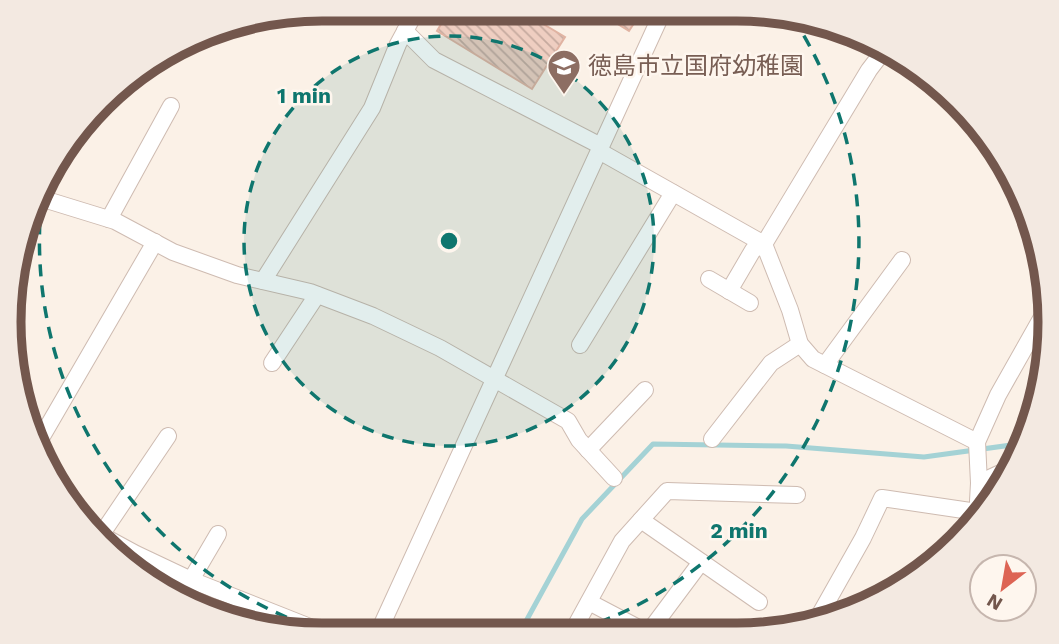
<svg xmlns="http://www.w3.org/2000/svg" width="1059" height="644" font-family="'Work Sans','Noto Sans JP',sans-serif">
  <defs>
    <pattern id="building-back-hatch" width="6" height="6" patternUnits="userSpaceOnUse" patternTransform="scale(1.75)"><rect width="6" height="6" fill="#efcec1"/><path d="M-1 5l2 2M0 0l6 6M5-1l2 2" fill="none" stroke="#c6aa9f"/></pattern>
  </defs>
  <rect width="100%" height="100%" fill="#fbf1e7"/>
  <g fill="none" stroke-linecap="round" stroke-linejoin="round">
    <polyline stroke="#a4d2d5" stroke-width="5" points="519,634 582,519 653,444 786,446 924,457 1019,444"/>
  </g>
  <g fill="url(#building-back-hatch)" stroke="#e0b3a2" stroke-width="2">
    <polygon points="450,9 494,10 516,24 523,12 565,37 532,89 437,31"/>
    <polygon points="595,10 628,11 642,11 629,31"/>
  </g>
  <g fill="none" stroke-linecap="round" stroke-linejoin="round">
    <defs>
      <g id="minor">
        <polyline points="405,31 434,60 601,146"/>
        <polyline points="599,151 764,244 790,310 800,344 813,359 977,442"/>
        <polyline points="37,197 115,221 173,252 237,275 310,292 373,316 440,348 568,421 579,440 614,478"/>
        <polyline points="109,219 171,106"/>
        <polyline points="709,279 750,303"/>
        <polyline points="263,281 372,108 398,44 417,9"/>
        <polyline points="729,291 753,250 764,244 869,70 885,49"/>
        <polyline points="580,345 673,193"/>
        <polyline points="272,363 317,295"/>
        <polyline points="825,365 902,260"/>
        <polyline points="712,439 771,363 800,344"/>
        <polyline points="37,445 155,242"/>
        <polyline points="588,450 645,390"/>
        <polyline points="979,483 977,442 998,395 1046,310"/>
        <polyline points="641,520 759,602"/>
        <polyline points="977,520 979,483 1007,470"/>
        <polyline points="88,528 136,554 191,580 325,633"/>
        <polyline points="99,538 168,436"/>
        <polyline points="177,597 191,580 218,534"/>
        <polyline points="589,602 648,633 701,562"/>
        <polyline points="819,616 863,538 882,498 977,512"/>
        <polyline points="378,633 663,11"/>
        <polyline points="571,634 622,541 667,491 797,495"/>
      </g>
    </defs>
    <use href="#minor" stroke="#cebbb1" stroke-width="18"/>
    <use href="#minor" stroke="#fff" stroke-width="16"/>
  </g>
  <circle cx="449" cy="241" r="205" fill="#0f766e" fill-opacity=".12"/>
  <g fill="none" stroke="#0f766e" stroke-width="3.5" stroke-dasharray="12 9">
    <circle cx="449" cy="241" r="205"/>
    <path d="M326 632A410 410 0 0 1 43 187M793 18A410 410 0 0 1 569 633"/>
  </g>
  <defs>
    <symbol id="school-pin" viewBox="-11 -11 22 30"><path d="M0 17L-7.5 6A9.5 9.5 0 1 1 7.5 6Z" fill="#8d6e63" stroke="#fef6ee"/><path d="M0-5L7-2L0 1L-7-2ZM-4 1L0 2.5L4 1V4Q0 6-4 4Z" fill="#fff"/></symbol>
  </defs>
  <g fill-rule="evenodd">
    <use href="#school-pin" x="545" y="47" width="38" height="52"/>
  </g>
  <g text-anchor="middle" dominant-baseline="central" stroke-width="5" stroke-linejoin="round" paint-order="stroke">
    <g font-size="24" fill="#785e54" stroke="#fef6ee" text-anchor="start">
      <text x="588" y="66">徳島市立国府幼稚園</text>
    </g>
  </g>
  <path d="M0 0H1059V644H0ZM322 21H737A301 301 0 0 1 1038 322V322A301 301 0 0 1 737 623H322A301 301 0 0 1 21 322V322A301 301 0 0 1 322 21Z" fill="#f3e9e1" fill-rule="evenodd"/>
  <path fill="none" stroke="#73574d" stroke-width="9" d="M322 21H737A301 301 0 0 1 1038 322V322A301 301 0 0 1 737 623H322A301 301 0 0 1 21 322V322A301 301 0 0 1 322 21Z"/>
  <circle cx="449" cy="241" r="10" fill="#0f766e" stroke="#fef6ee" stroke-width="3.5"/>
  <g font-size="21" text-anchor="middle" font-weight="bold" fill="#0f766e" stroke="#fef6ee" stroke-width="5" stroke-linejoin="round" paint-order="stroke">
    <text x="304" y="103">1 min</text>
    <text x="739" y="538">2 min</text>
  </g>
  <g transform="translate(1003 588) rotate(211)"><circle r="33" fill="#fef6ee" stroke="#c6b6ae" stroke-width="2"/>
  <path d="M0-5L12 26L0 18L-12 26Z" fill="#dd6454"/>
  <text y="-10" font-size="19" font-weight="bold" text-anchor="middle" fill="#73574d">N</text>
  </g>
</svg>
